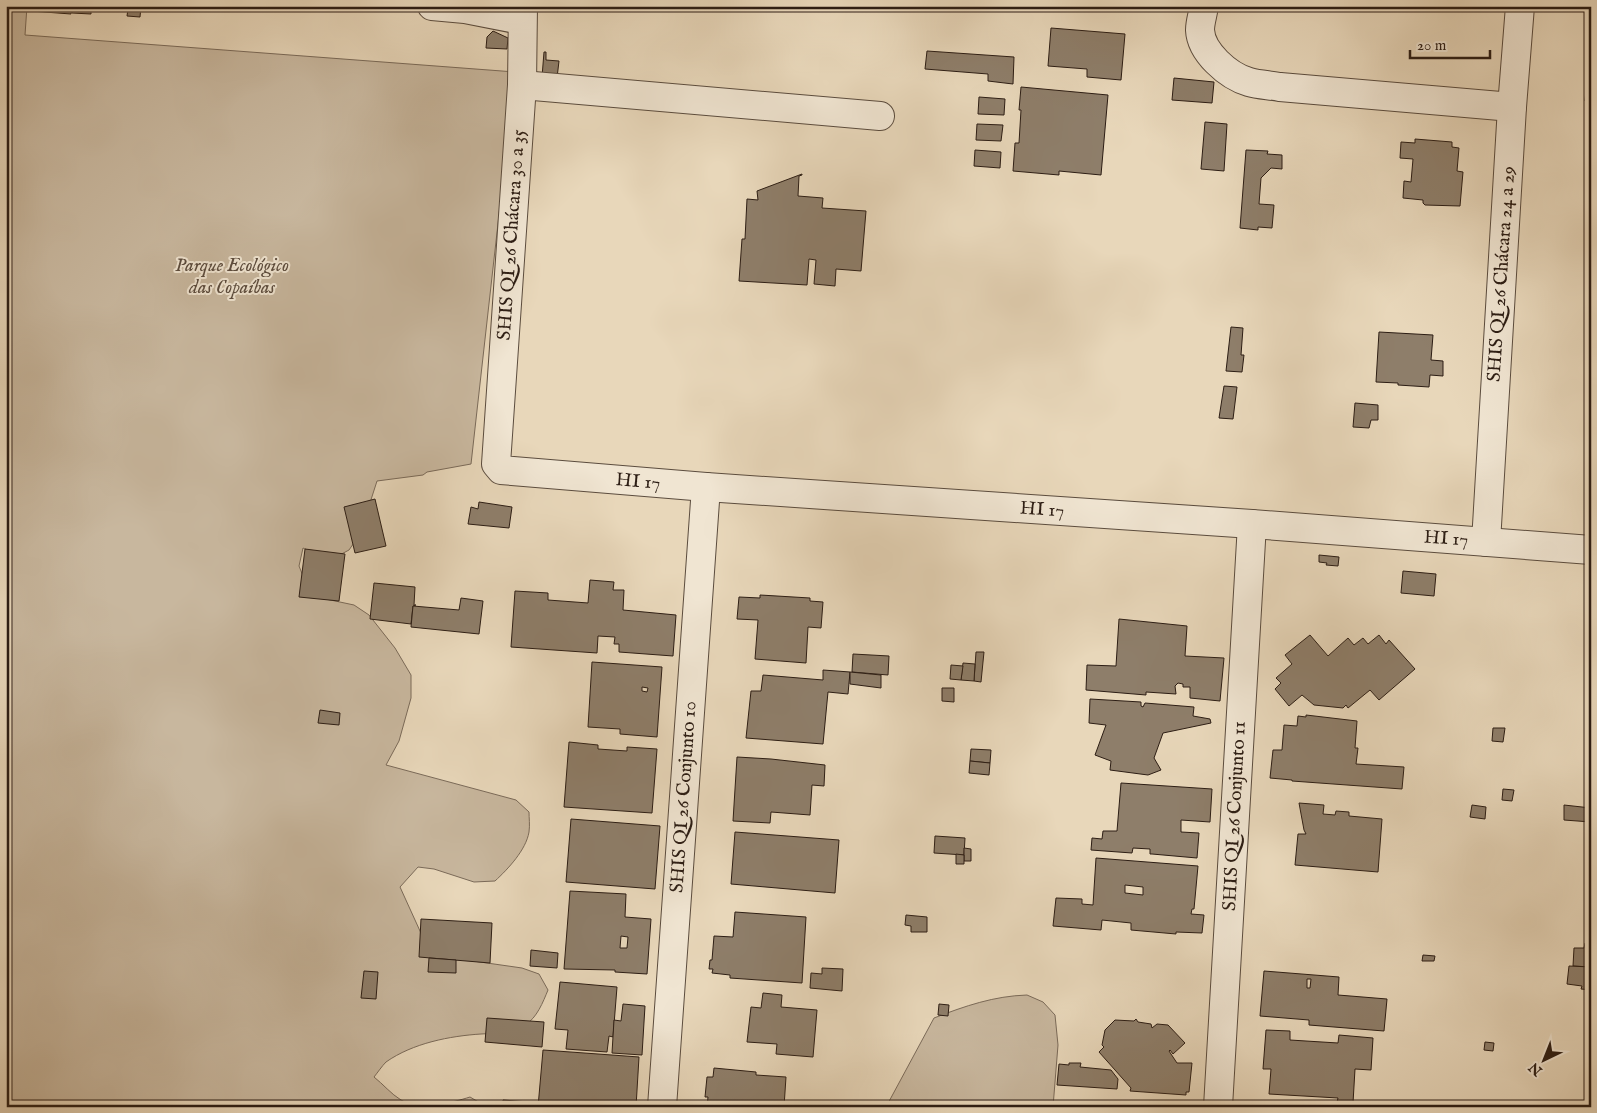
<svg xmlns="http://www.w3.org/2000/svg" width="1597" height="1113" font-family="'IM FELL English',serif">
  <rect width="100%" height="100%" fill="#e8d7ba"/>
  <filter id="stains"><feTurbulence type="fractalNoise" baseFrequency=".004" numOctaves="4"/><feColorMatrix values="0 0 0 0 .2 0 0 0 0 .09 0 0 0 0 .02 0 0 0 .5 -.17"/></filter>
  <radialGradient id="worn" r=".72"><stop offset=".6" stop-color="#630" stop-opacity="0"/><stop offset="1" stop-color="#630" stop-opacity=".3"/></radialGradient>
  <g fill="#c8b79e" stroke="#7a6a59">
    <path d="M 6,6 L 27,6 L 25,35 L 515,72 L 471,464 L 427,472 L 423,475 L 377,481 L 360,534 L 349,550 L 334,558 L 319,555 L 303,548 L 299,566 L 307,586 L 321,598 L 354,605 L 369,615 L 395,648 L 411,675 L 411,698 L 399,741 L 386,765 L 516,800 L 529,812 C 529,818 530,825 529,832 C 526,850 508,869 495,881 L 474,882 L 434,869 L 418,867 L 400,887 L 425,942 L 459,959 L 522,968 L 539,974 L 548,990 C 543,1002 537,1018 525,1025 C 510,1034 498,1033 481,1034 C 450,1036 413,1043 386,1062 C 382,1066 378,1072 374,1077 C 383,1084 391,1094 401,1100 C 419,1111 451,1103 470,1097 L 487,1107 L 6,1107 Z"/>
    <path d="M 1027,995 L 1043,1002 L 1055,1015 L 1058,1045 L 1053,1107 L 886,1107 L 934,1018 C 965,1006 994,996 1027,995 Z"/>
  </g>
  <g fill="#8e7e6a" stroke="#2c1d14" fill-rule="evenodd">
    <polygon points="31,6 72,6 71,14 31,11"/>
    <polygon points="72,6 91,6 91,14 72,13"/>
    <polygon points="94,6 141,6 140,17 127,16 128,9"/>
    <polygon points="1051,28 1125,34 1121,80 1087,77 1087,69 1048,66"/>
    <polygon points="493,31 508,38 507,49 486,48 487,37"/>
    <polygon points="1591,31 1591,73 1588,73"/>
    <polygon points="927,51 1014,57 1013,84 988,81 988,74 925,69"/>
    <polygon points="544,52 546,52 546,60 559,61 557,78 542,77"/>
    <polygon points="1174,78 1214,82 1212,103 1172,100"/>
    <polygon points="1587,78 1591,79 1591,101 1585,101"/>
    <polygon points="1021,87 1108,95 1101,175 1059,171 1059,175 1013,171 1015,143 1019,143 1021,110 1019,110"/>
    <polygon points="979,97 1005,99 1004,115 978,114"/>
    <polygon points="1205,122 1227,124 1224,171 1201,169"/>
    <polygon points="977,124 1003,125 1001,141 976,140"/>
    <polygon points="1415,139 1452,142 1452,147 1459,148 1457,171 1463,172 1460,206 1425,205 1423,203 1423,200 1403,198 1404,181 1411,182 1413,159 1400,158 1401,142 1415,143"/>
    <polygon points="975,150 1001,152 1000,168 974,166"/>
    <polygon points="1246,150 1268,151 1267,154 1282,155 1282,169 1271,168 1261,178 1259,204 1274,205 1272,228 1258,227 1258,230 1240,228"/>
    <polygon points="802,174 802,175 799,176 798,196 823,198 822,208 866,211 861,271 836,269 835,286 814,284 816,260 809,259 807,285 739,281 742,239 745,239 747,199 758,200 757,191"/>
    <polygon points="1231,327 1243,328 1241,355 1244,355 1242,372 1226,371"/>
    <polygon points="1379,332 1433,335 1431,360 1443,361 1443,376 1430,375 1429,387 1398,385 1398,383 1376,382"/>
    <polygon points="1224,386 1237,387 1233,419 1219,418"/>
    <polygon points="1355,403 1378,405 1378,420 1371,420 1369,428 1353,427"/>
    <polygon points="375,499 386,546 355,553 344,507"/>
    <polygon points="479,502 512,507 509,528 468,524 471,507 478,509"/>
    <polygon points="305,549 345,554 339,601 299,597"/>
    <polygon points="1319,555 1339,557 1338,566 1326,565 1327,563 1319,562"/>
    <polygon points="1403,571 1436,574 1434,596 1401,593"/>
    <polygon points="590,580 614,582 613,590 624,590 623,610 676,615 673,656 619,652 619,644 614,644 615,637 598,636 597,653 511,647 515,591 548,593 548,600 588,603"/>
    <polygon points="374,583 415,587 414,605 416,605 413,606 411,624 370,619"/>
    <polygon points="760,595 810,598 810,601 823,602 821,628 808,627 806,663 755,659 758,620 737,619 739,597 760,598"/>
    <polygon points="461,598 483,601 479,634 411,627 413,606 459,610"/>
    <polygon points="1119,619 1187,626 1185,656 1224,658 1220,701 1190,698 1190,687 1183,687 1183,684 1178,683 1175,686 1176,694 1146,692 1146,695 1086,690 1087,665 1116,666"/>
    <polygon points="1310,635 1328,656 1348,638 1354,645 1363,638 1368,644 1379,635 1386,644 1389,640 1415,669 1379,700 1370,690 1348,708 1346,705 1343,708 1314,705 1302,695 1289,706 1275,689 1281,683 1276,678 1292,664 1285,655"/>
    <polygon points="976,652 984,652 981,682 974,681"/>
    <polygon points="853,654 889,656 888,675 852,672"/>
    <path d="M 592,662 L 662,667 L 657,737 L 620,734 L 620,729 L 588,727 ZM 642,687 L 648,688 L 647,692 L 642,691 Z"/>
    <polygon points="963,663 975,664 974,681 961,680"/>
    <polygon points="951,665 963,666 961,680 950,679"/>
    <polygon points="823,670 850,672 848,694 828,692 823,744 746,738 751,691 761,691 763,675 823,680"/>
    <polygon points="850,672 881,675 881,688 850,684"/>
    <polygon points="942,688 954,688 954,702 942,701"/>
    <polygon points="1090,699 1141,702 1141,706 1143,707 1145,703 1194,707 1193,716 1210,719 1211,723 1163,733 1154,758 1161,770 1148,775 1110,770 1111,761 1095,755 1106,725 1089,723"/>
    <polygon points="320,710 340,713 339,725 318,723"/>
    <polygon points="1306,715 1357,721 1355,748 1358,748 1356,764 1404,767 1402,789 1292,781 1292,780 1270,778 1273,750 1282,750 1284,725 1297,726 1298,716 1306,717"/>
    <polygon points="1493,728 1505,728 1503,742 1492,741"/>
    <polygon points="569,742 598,745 598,749 627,751 627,747 657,749 652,813 564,807"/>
    <polygon points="971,749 991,750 990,763 970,761"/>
    <polygon points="737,757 771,759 825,765 824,786 812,785 810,815 771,812 770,823 733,821"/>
    <polygon points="970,761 990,763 989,775 969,773"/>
    <polygon points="1121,783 1212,789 1210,822 1181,820 1181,832 1199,833 1197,858 1152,854 1150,854 1150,849 1133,848 1132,853 1091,850 1092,838 1102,839 1103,831 1117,831"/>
    <polygon points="1503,789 1514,790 1512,801 1502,800"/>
    <polygon points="1299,803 1324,805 1323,814 1335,815 1336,811 1349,812 1349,816 1382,819 1378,872 1295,865 1298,834 1306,834 1304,830"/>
    <polygon points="1472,805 1486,807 1485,819 1470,817"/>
    <polygon points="1564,805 1591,808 1591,822 1564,820"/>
    <polygon points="571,819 660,826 655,889 566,882"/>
    <polygon points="735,832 839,840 835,893 731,884"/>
    <polygon points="935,836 965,838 964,855 934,853"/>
    <polygon points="964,848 971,849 971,861 964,861"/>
    <polygon points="956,854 964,855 964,864 956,864"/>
    <path d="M 1096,858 L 1198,866 L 1194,909 L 1192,909 L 1191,914 L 1204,915 L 1202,933 L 1176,932 L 1176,934 L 1131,930 L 1131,923 L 1102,920 L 1101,930 L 1053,926 L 1056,898 L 1082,899 L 1082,904 L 1093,905 ZM 1125,885 L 1143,887 L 1143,895 L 1125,893 Z"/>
    <path d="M 570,891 L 626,894 L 625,917 L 651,919 L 647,974 L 615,972 L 615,970 L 564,969 ZM 621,936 L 628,937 L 627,948 L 620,948 Z"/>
    <polygon points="735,912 806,917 802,983 730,978 730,975 712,973 713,969 709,969 710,960 712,960 714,936 733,937"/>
    <polygon points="906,915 927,917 927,932 911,932 911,926 905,925"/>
    <polygon points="421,919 492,923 490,963 419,957"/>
    <polygon points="1585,943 1591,944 1591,967 1573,966 1574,948 1584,948"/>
    <polygon points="531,950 558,953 557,968 530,966"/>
    <polygon points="1423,955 1435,956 1434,961 1422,961"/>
    <polygon points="429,958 456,960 456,973 428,972"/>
    <polygon points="1569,966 1591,967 1591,990 1581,989 1582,986 1567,984"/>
    <polygon points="822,968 843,969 842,991 810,988 811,973 822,974"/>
    <polygon points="364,971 378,972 376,999 361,998"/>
    <path d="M 1264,971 L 1339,977 L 1338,995 L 1387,999 L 1384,1031 L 1309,1025 L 1309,1020 L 1260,1016 ZM 1307,979 L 1311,979 L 1310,988 L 1307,988 Z"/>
    <polygon points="560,982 617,987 613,1037 609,1036 607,1052 566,1049 568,1030 555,1029"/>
    <polygon points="763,993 782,995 781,1007 817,1010 813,1057 776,1054 777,1044 747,1042 751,1007 761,1008"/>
    <polygon points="623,1004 645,1006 642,1055 612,1053 614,1020 621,1021"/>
    <polygon points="939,1004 949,1005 948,1016 938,1015"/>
    <polygon points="487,1018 544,1022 542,1047 485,1042"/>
    <polygon points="1136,1019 1138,1022 1151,1024 1152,1028 1157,1024 1168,1025 1185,1043 1173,1054 1170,1050 1169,1051 1177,1063 1192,1063 1189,1092 1186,1092 1186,1095 1130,1091 1131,1088 1099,1052 1104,1047 1102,1045 1105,1030 1115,1020 1134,1021"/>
    <polygon points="1266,1030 1290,1031 1290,1040 1338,1043 1339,1035 1373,1038 1371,1070 1355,1069 1353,1103 1337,1102 1338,1098 1269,1094 1271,1069 1263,1069"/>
    <polygon points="1485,1042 1494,1043 1493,1051 1484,1050"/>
    <polygon points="543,1050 639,1057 636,1107 538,1107"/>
    <polygon points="1069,1063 1081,1063 1080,1067 1111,1070 1118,1079 1117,1089 1057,1085 1059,1064 1069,1065"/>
    <polygon points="714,1068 756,1072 756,1075 786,1077 784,1107 707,1107 708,1097 705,1097 707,1077 713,1077"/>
    <polygon points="503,1100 529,1102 529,1107 481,1107 481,1103 503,1105"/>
  </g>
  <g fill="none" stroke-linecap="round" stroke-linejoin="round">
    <defs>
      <g id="minor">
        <polyline points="432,6 465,9 521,20"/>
        <polyline points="523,6 522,85 496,464 501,470 706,487 1252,524 1591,550"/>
        <path d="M 1204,6 C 1203,14 1200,22 1200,30 C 1201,52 1228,76 1249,82 C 1259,85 1270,85 1280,87 L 1512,107"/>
        <polyline points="522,85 880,116"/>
        <polyline points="1486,542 1512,107 1520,6"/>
        <polyline points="662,1107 706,487"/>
        <polyline points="1218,1107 1252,524"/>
      </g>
    </defs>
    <use href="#minor" stroke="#5b4c3e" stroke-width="30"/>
    <use href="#minor" stroke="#f0e5d2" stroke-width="28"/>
  </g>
  <g text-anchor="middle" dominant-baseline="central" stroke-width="4" stroke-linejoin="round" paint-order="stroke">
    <g font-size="19" fill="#2c1d14" stroke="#f0e5d2">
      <text transform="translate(512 235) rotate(-86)">SHIS QI 26 Chácara 30 a 35</text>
      <text transform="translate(1502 274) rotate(-86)">SHIS QI 26 Chácara 24 a 29</text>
      <text transform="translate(638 482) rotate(5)">HI 17</text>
      <text transform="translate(1042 510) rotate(4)">HI 17</text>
      <text transform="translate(1446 539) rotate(4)">HI 17</text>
      <text transform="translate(684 797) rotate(-86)">SHIS QI 26 Conjunto 10</text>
      <text transform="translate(1235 816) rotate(-87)">SHIS QI 26 Conjunto 11</text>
    </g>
    <g font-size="19" font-style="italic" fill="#5b4b3d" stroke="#f0e5d2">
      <text x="232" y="266">Parque Ecológico<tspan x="232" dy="22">das Copaíbas</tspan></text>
    </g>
  </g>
  <rect width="1597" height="1113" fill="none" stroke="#e8d7ba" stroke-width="25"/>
  <rect x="8" y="8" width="1582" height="1098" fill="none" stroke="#2c1d14" stroke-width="2.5"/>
  <rect x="12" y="12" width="1572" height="1088" fill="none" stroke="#2c1d14"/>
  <g transform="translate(1544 1060) rotate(223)" stroke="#f0e5d2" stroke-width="4" paint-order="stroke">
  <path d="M0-4L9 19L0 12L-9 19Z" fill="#2c1d14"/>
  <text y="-8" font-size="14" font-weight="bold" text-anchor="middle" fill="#2c1d14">N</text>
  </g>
  <path d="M1410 50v8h80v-8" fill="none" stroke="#2c1d14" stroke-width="2.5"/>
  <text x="1417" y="50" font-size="15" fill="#2c1d14" stroke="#f0e5d2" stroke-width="4" paint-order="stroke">20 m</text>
  <rect width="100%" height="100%" filter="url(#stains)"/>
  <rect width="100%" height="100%" fill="url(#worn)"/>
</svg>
